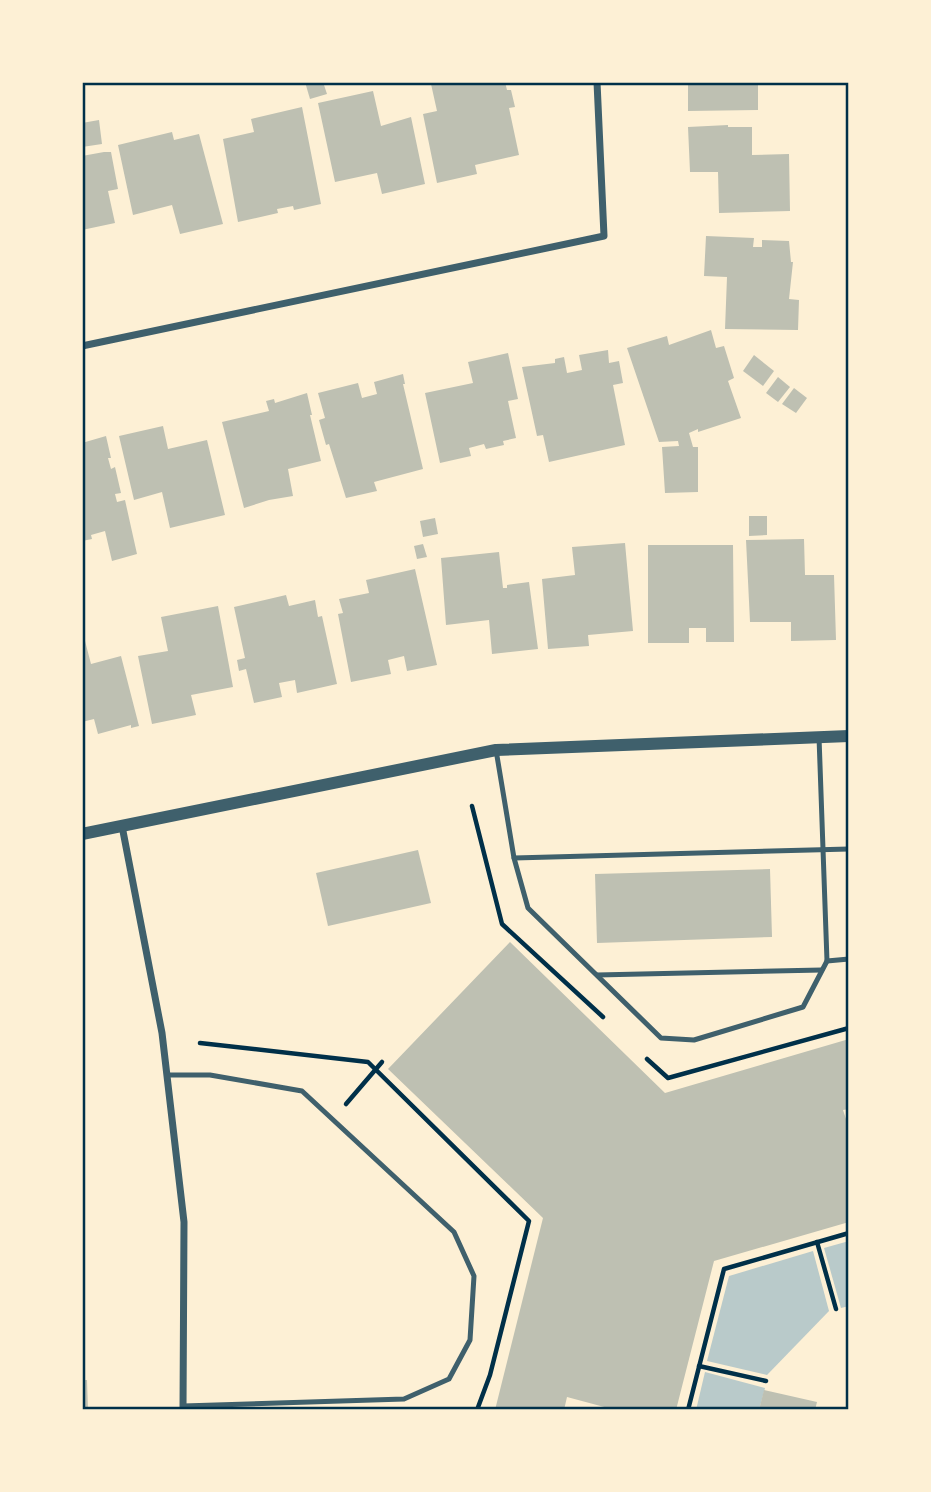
<svg xmlns="http://www.w3.org/2000/svg" width="931" height="1492" font-family="Inter,sans-serif">
  <rect width="100%" height="100%" fill="#fdf0d5"/>
  <g fill="#b9caca">
    <polygon points="849,1241 849,1306 841,1308 824,1248"/>
    <polygon points="813,1251 829,1311 767,1375 707,1361 729,1276"/>
    <polygon points="705,1372 765,1388 759,1410 696,1410"/>
  </g>
  <g fill="#bec0b2">
    <polygon points="305,82 323,82 327,94 310,99"/>
    <polygon points="439,82 505,82 507,90 511,90 515,107 509,108 519,155 475,165 477,174 437,183 423,114 437,111 431,84"/>
    <polygon points="688,82 758,82 758,110 688,111"/>
    <polygon points="373,91 381,126 411,117 425,184 382,194 377,173 335,182 318,103"/>
    <polygon points="302,107 321,204 294,210 293,206 277,209 278,213 238,222 223,139 254,132 251,119"/>
    <polygon points="99,120 102,144 82,147 82,123"/>
    <polygon points="728,125 728,127 752,127 752,155 789,154 790,211 719,213 718,172 690,172 688,127"/>
    <polygon points="172,132 174,140 199,134 223,224 180,234 172,205 133,215 118,145"/>
    <polygon points="104,152 111,152 118,189 108,191 115,223 82,230 82,156"/>
    <polygon points="706,236 754,238 753,247 762,247 762,240 789,241 791,262 793,262 789,299 799,300 798,330 725,329 727,277 704,276"/>
    <polygon points="711,330 716,348 724,346 734,378 728,381 741,418 698,432 698,429 689,433 693,447 698,447 698,492 665,493 662,447 679,446 678,441 659,442 627,348 667,336 669,345"/>
    <polygon points="608,350 609,363 619,361 623,383 613,385 625,445 549,462 543,435 537,436 522,367 555,363 555,359 564,357 567,373 582,370 579,355"/>
    <polygon points="508,353 518,399 508,401 516,438 503,441 504,445 486,449 484,444 469,448 471,456 440,463 425,393 473,383 468,362"/>
    <polygon points="754,355 774,371 763,386 743,371"/>
    <polygon points="403,374 405,384 403,384 423,469 374,482 377,491 346,498 329,444 326,445 319,420 325,418 318,393 358,383 362,398 377,394 374,382"/>
    <polygon points="778,377 790,387 778,402 766,393"/>
    <polygon points="794,388 807,398 796,413 782,404"/>
    <polygon points="307,393 312,415 310,415 321,461 288,469 293,496 269,500 244,508 222,422 269,411 266,401 274,399 275,403"/>
    <polygon points="163,426 168,449 207,440 225,515 170,528 162,492 134,500 119,436"/>
    <polygon points="106,436 111,458 108,458 111,469 115,467 121,493 115,494 117,502 125,500 137,554 112,561 105,531 91,535 92,539 82,541 82,443"/>
    <polygon points="749,516 767,516 767,535 749,536"/>
    <polygon points="435,518 438,534 423,537 420,521"/>
    <polygon points="804,539 805,575 834,575 836,640 791,641 791,622 750,622 746,540"/>
    <polygon points="625,543 633,631 588,635 589,646 548,649 542,579 575,575 572,547"/>
    <polygon points="423,544 427,557 417,559 414,546"/>
    <polygon points="648,545 733,545 734,642 706,642 706,628 689,628 689,643 648,643"/>
    <polygon points="499,552 503,588 507,588 507,585 529,582 538,649 492,654 489,620 446,625 441,558"/>
    <polygon points="415,569 437,665 407,671 404,656 388,660 391,674 351,682 338,614 343,613 339,599 369,593 366,580"/>
    <polygon points="286,595 289,606 315,600 318,617 322,616 337,684 297,693 295,680 279,683 282,697 254,703 246,669 239,671 237,660 245,658 234,607"/>
    <polygon points="218,606 233,687 191,695 196,715 152,724 138,656 168,651 161,617"/>
    <polygon points="82,637 84,637 91,664 121,656 139,726 131,728 131,725 98,734 94,719 82,722"/>
    <polygon points="418,850 431,903 328,926 316,873"/>
    <polygon points="770,869 772,937 597,943 595,874"/>
    <polygon points="510,942 665,1093 849,1039 849,1109 843,1110 849,1128 849,1222 714,1261 676,1410 607,1410 608,1408 567,1397 564,1410 495,1410 543,1218 388,1069"/>
    <polygon points="82,1380 87,1380 88,1410 82,1410"/>
    <polygon points="764,1390 817,1402 815,1410 759,1410"/>
  </g>
  <g fill="none" stroke-linecap="round" stroke-linejoin="round">
    <g stroke="#003049" stroke-width="4.5">
      <polyline points="472,806 502,924 603,1017"/>
      <polyline points="200,1043 368,1062 529,1221 490,1375 477,1410"/>
      <polyline points="647,1059 668,1078 849,1028"/>
      <polyline points="346,1104 382,1062"/>
      <polyline points="817,1242 836,1309"/>
      <polyline points="699,1366 766,1381"/>
      <polyline points="688,1410 724,1269 849,1233"/>
    </g>
    <g stroke="#3f606c" stroke-width="5">
      <polyline points="496,750 514,858 528,908 661,1038 694,1040 803,1007 827,961 819,737"/>
      <polyline points="514,858 849,849"/>
      <polyline points="827,961 849,959"/>
      <polyline points="597,975 822,970"/>
      <polyline points="167,1075 210,1075 302,1091 454,1232 474,1276 470,1340 449,1379 404,1399 183,1406"/>
    </g>
    <g stroke="#3f606c" stroke-width="7">
      <polyline points="82,346 604,236 597,82"/>
      <polyline points="122,826 162,1033 184,1222 183,1410"/>
    </g>
    <polyline stroke="#3f606c" stroke-width="12" points="82,834 496,750 849,736"/>
  </g>
  <rect width="931" height="1492" fill="none" stroke="#fdf0d5" stroke-width="168"/>
  <rect x="84" y="84" width="763" height="1324" fill="none" stroke="#003049" stroke-width="2.5"/>
</svg>
